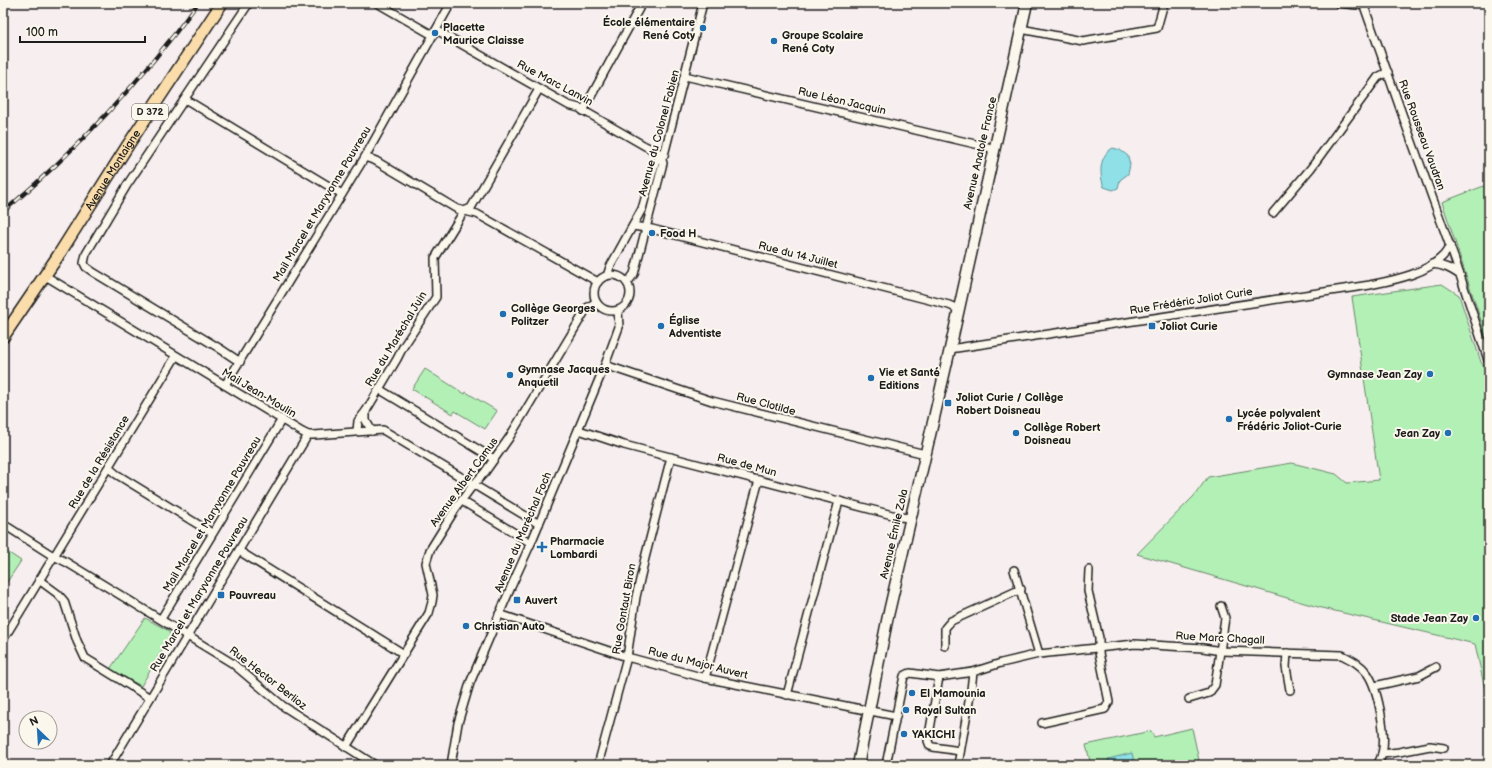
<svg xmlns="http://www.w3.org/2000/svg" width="1492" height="768" font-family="'Balsamiq Sans',sans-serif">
  <rect width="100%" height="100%" fill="#f7eeef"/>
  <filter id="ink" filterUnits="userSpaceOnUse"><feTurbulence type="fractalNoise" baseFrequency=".025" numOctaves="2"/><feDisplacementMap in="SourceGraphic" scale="8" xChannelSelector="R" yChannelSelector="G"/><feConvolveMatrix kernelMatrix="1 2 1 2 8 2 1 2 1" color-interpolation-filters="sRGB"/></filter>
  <g filter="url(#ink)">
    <g fill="#b3f0b6" stroke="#688669">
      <polygon points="1489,184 1489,345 1442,202"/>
      <polygon points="1442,284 1459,295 1481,362 1489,376 1489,708 1475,644 1318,607 1137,554 1194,496 1208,477 1292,463 1336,474 1347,483 1379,480 1352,297"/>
      <polygon points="425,369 465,394 466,392 497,411 485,429 455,411 453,414 412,389"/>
      <polygon points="3,549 21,561 3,588"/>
      <polygon points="145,618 169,631 170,637 141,686 110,669"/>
      <polygon points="1192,728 1200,765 1091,765 1086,745 1151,731 1154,737"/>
    </g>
    <g fill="#8fe0e7" stroke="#619296">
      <path d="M 1113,148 L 1120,150 L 1128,156 L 1130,165 L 1128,174 L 1120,180 L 1118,188 L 1113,190 L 1104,187 C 1099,174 1099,155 1113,148 Z"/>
      <polygon points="1132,753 1134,762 1120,765 1110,765 1108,759"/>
    </g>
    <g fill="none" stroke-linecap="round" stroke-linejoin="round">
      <defs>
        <g id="minor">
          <polyline points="377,3 429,33 440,32 568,105 579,108 645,146 664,155"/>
          <polyline points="1338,3 1356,5 1367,4"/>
          <polyline points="1363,3 1407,128 1455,260 1489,363"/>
          <polyline points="1021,29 1083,41 1157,28 1164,3"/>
          <polyline points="685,76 988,147 993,150"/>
          <polyline points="185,99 342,194"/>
          <polyline points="583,111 642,3"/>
          <polyline points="365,157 376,161 457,209 477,214 598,282"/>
          <polyline points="1273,213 1311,168 1378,77 1388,72"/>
          <polyline points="633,226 652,229 949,305 958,309"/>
          <path d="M 1432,264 C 1444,265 1451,269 1460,275"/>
          <polyline points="44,275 302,432 308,435 314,435 383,430 539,524"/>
          <circle cx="612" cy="293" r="18"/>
          <polyline points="607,276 610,267 642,209 656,160 661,158 664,155 703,3"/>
          <polyline points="627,283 634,274 663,163 661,158"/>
          <path d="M 950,349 L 1370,285 C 1393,280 1426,274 1443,256 C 1446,253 1448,249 1450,246"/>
          <polyline points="240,362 219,348 93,272 86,267 84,263 86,254 127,185 249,3"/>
          <polyline points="605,365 712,401 925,454"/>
          <polyline points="225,385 365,157 451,3"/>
          <polyline points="379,389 494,459"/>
          <polyline points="366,411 366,421 372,431"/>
          <polyline points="579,430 624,445 900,517 910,518"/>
          <polyline points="357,431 358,421 366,411 397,359 403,347 436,297 435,258 464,211 471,208 539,89"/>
          <polyline points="109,468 116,474 212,533"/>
          <polyline points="462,501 531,543"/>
          <polyline points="3,524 50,554 66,562 232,663 283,706 375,765"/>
          <polyline points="239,551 404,654"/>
          <polyline points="1014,570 1039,654"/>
          <polyline points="39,580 58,594 64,601 77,641 85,658 150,698"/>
          <polyline points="499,614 627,657 705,678 896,716"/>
          <polyline points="161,619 282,419"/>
          <polyline points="3,640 176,356"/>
          <polyline points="945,646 945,628 951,621 1021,589"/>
          <polyline points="1287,653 1286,667 1290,690"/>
          <polyline points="939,677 928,741 930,746 933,747 960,751"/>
          <polyline points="705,678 759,480"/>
          <polyline points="1375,686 1419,676 1436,667"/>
          <polyline points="787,695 839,501"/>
          <polyline points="1189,699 1209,693 1215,685 1225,618 1221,606"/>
          <polyline points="1042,723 1105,709 1109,702 1099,653 1099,638 1088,591 1089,570"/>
          <polyline points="346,747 429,613 432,602 433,595 426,563 430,550 456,508 473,485 485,472 509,438 587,308 596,302"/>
          <polyline points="1382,754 1399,752 1430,746 1444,748"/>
          <polyline points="110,765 308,435"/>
          <polyline points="451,765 458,723 470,683 511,587 531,543 605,365 619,327 618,310"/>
          <polyline points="598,765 627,657 636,597 645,558 671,457"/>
          <polyline points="886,765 904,676 910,673 939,677 973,672"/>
          <path d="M 958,765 L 971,690 L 973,672 L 1001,663 L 1039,654 L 1135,644 L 1203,648 L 1221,651 L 1342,655 C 1352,660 1360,664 1367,673 C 1378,688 1387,735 1382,754 C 1381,758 1379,762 1377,765"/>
        </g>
        <polyline id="secondary" points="858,765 888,616 950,349 1027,3"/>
        <g id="primary">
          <path id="s1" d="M 3,337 L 58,256 L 128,145 L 222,3"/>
        </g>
      </defs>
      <use href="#minor" stroke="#1c1c1c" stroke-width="10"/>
      <use href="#secondary" stroke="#1c1c1c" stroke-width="13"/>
      <use href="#primary" stroke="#1c1c1c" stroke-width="14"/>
      <use href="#minor" stroke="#fbf7ec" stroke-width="7"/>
      <use href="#secondary" stroke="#fbf7ec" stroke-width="10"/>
      <use href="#primary" stroke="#faddab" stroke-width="11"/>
      <defs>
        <path id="rail" d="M 3,212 C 76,151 142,80 198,3"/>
      </defs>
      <use href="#rail" stroke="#1c1c1c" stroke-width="4"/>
      <use href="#rail" stroke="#fbf7ec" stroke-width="2.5" stroke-dasharray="8" stroke-linecap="butt"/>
    </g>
  </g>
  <g fill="#1f6fb2" stroke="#fbf7ec" stroke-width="1.5">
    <circle cx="703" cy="28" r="4"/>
    <circle cx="435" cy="33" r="4"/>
    <circle cx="774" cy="41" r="4"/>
    <circle cx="652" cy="233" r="4"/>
    <circle cx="503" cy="314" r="4"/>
    <circle cx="661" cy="326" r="4"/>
    <rect x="1148" y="322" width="8" height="8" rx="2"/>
    <circle cx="1430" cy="374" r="4"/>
    <circle cx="510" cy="375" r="4"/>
    <circle cx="871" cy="378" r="4"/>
    <rect x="944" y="399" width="8" height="8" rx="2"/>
    <circle cx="1229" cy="419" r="4"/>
    <circle cx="1016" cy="433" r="4"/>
    <circle cx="1448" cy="433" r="4"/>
    <path d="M540 541h4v4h4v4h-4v4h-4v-4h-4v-4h4z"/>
    <rect x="217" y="591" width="8" height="8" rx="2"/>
    <rect x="513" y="596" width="8" height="8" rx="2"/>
    <circle cx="1476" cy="618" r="4"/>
    <circle cx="466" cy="626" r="4"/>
    <circle cx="912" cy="693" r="4"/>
    <circle cx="906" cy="710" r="4"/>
    <circle cx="904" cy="734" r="4"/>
  </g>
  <g text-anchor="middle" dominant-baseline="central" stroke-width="4" stroke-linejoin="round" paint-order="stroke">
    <rect fill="#fbf7ec" stroke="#5f5e5a" stroke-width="1" x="132" y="104" width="36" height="16" rx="3"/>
    <g font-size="10" font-weight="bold" fill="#1c1c1c">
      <text x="150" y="112">D 372</text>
    </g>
    <g font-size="11" font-weight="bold" fill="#1c1c1c" stroke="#fbf7ec" text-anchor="start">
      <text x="695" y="22" text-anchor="end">École élémentaire<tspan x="695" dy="13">René Coty</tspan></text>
      <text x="443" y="27">Placette<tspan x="443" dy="13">Maurice Claisse</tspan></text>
      <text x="782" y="35">Groupe Scolaire<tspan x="782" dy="13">René Coty</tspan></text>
      <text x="660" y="233">Food H</text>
      <text x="511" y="308">Collège Georges<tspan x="511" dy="13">Politzer</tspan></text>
      <text x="669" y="320">Église<tspan x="669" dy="13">Adventiste</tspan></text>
      <text x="1160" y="326">Joliot Curie</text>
      <text x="518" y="369">Gymnase Jacques<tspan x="518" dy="13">Anquetil</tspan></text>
      <text x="879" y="372">Vie et Santé<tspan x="879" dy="13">Editions</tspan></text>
      <text x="1422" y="374" text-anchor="end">Gymnase Jean Zay</text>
      <text x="956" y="397">Joliot Curie / Collège<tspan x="956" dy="13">Robert Doisneau</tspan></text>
      <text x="1237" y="413">Lycée polyvalent<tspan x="1237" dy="13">Frédéric Joliot-Curie</tspan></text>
      <text x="1024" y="427">Collège Robert<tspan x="1024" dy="13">Doisneau</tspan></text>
      <text x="1440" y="433" text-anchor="end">Jean Zay</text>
      <text x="550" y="541">Pharmacie<tspan x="550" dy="13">Lombardi</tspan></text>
      <text x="229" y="595">Pouvreau</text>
      <text x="525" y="600">Auvert</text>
      <text x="1468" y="618" text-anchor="end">Stade Jean Zay</text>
      <text x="474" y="626">Christian Auto</text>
      <text x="920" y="693">El Mamounia</text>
      <text x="914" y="710">Royal Sultan</text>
      <text x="912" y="734">YAKICHI</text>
    </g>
    <g font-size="11" fill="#1c1c1c" stroke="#fbf7ec">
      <text transform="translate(555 83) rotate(28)">Rue Marc Lanvin</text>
      <text transform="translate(842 101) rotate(13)">Rue Léon Jacquin</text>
      <text transform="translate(659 133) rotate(-75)">Avenue du Colonel Fabien</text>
      <text transform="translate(1422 135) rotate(70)">Rue Rousseau Vaudran</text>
      <text transform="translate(980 153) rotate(-77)">Avenue Anatole France</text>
      <text stroke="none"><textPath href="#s1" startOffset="200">Avenue Montaigne</textPath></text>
      <text transform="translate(322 204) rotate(-59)">Mail Marcel et Maryvonne Pouvreau</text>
      <text transform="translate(798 255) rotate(14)">Rue du 14 Juillet</text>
      <text transform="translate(1191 301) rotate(-9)">Rue Frédéric Joliot Curie</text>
      <text transform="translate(396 339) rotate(-59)">Rue du Maréchal Juin</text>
      <text transform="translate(259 393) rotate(31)">Mail Jean-Moulin</text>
      <text transform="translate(766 404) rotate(15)">Rue Clotilde</text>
      <text transform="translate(99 462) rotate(-59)">Rue de la Résistance</text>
      <text transform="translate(747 465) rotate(15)">Rue de Mun</text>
      <text transform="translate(464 482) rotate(-54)">Avenue Albert Camus</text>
      <text transform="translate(212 514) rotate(-59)">Mail Marcel et Maryvonne Pouvreau</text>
      <text transform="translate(523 532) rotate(-67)">Avenue du Maréchal Foch</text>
      <text transform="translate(894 534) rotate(-77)">Avenue Émile Zola</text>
      <text transform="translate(199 594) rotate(-59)">Rue Marcel et Maryvonne Pouvreau</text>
      <text transform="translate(624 609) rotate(-80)">Rue Gontaut Biron</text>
      <text transform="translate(1220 638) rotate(3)">Rue Marc Chagall</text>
      <text transform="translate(698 663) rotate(14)">Rue du Major Auvert</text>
      <text transform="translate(268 678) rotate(38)">Rue Hector Berlioz</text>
    </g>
  </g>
  <rect width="1492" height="768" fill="none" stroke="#fbf7ec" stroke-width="16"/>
  <rect x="8" y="8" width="1476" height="752" fill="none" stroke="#1c1c1c" stroke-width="1.5" filter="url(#ink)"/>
  <g transform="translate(38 730) rotate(335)"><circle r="19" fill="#fbf7ec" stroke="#a29f99"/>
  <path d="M0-3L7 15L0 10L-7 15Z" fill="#1f6fb2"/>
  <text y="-6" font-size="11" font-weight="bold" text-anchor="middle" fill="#1c1c1c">N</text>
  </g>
  <path d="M20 36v6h125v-6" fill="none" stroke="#1c1c1c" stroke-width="2"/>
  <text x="26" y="36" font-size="12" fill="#1c1c1c" stroke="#fbf7ec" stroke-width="3" paint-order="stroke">100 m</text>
</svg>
